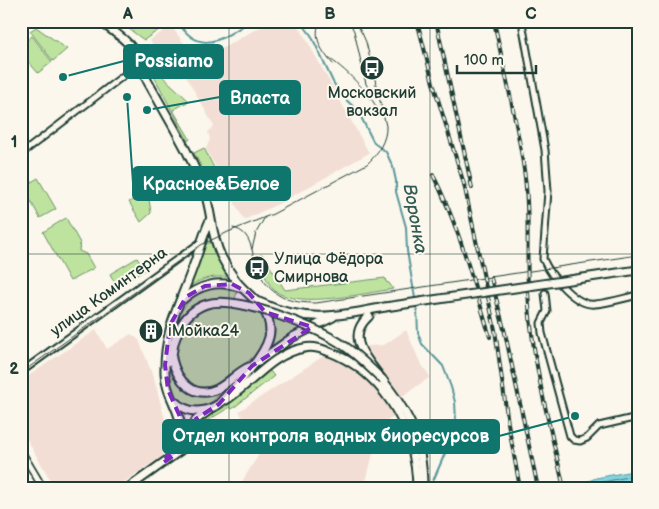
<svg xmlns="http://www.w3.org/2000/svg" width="659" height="509" font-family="'Balsamiq Sans',sans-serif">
  <rect width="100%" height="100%" fill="#fbf7ec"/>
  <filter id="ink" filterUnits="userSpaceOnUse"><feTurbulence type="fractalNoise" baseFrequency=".02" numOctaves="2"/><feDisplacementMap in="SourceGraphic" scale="10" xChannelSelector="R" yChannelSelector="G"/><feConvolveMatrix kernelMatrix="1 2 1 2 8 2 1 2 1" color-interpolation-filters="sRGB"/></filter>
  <g filter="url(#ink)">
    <g fill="#f2ded4">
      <polygon points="287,23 300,28 369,153 280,203 244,220 206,149 210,139 208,132 214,126 182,69 175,72 155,50 150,40 171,26 185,45 195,52 206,53 218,51 256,29 270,24"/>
      <polygon points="96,330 107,349 131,334 139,340 154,379 171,442 169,447 161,457 115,488 55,488 21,429 21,381"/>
      <polygon points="406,330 419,360 430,377 397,400 395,416 381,423 366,481 363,484 366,488 238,488 261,451 239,411 328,353 369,346 384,345"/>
    </g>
    <g fill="#bde39e" stroke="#6e9069">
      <polygon points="118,21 168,21 169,23 144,40"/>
      <polygon points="36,27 67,49 53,61 30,31"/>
      <polygon points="32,36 52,62 38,73 21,53 21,45"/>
      <polygon points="146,61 189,101 173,110 190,139 188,141"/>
      <polygon points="204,148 223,186 214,191 194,153"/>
      <polygon points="38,178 56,209 40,218 23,187"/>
      <polygon points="148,192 151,213 141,222 129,202"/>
      <polygon points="66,218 80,243 79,251 86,254 94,268 70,281 43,232"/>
      <path d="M 211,242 L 219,261 L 229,277 C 213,276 203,278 190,286 L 206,244 Z"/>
      <path d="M 262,254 L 285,290 L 385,278 L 386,282 L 389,283 L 393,289 C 365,293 299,309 275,291 C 266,283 262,268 258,257 Z"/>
      <polygon points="137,258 145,270 117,287 110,274"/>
      <path d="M 218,288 L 237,292 L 235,299 C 209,296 190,301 176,325 L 174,324 C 183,304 196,291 218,288 Z"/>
      <path d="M 218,305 L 232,306 L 262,315 C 269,337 265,347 247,362 C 235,371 225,384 210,388 C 171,400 157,318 218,305 Z"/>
      <polygon points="273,318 301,329 272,348 275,332"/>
      <polygon points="269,370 274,376 232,409 230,407 207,421 209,425 201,425 204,419 231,403 247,388 248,389"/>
      <path d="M 172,371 L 182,385 L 189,391 L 227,386 C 221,393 215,400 207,405 C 194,411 176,406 172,391 C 171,385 172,377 172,371 Z"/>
    </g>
    <polygon fill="#83d3e0" stroke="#5b979b" points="638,470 638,488 572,488 596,478"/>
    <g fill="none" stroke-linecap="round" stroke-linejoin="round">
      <polyline stroke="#477979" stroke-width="1" points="585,488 598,483 638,475"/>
      <g stroke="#5b979b" stroke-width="2">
        <path d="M 177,21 C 201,58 222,38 251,21"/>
        <polyline points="300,21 311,35 333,82 342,96 358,111 374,143 386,152 393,167 396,181 396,192 406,227 407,251 417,310 418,333 422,344 443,366 451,387 455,402 456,421 456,433 453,439"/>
        <polyline points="430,488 446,451"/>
      </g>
      <defs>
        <g id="minor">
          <path d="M 523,28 L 545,150 L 548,191 L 543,259 C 550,275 576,307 595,304 C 609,303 624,298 638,295"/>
          <polyline points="21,154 140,63"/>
          <polyline points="545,293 547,311 541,323 542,333 570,436 574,440 580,441 587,438 599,426 638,417"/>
          <polyline points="21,372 201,242"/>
        </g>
        <polyline id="tertiary" points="21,451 43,488"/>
        <g id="secondary">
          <path d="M 99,21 C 110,29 124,37 132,48 C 139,58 142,71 148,82 C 168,118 191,154 205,193 C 212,214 211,235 221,256 C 225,264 231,274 237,282 C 250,298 269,306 270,330 C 270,354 234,386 219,404 C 203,414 188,414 174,401"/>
          <polyline points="583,278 638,270"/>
          <path d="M 182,300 C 198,285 220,279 241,288"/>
          <path d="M 259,302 C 305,324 338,316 385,307"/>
          <path d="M 369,316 C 361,323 356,332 359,343 C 361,352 367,359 372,366 C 386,385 401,402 411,424 C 420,444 423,465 423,488"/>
          <path d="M 172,359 C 177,380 193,400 217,389 C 229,383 237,372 249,367"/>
          <polyline points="259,361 293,337 333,317"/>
          <polyline points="171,362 174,343 179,329"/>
          <path d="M 226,400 C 253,383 271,354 304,348 C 315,345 327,351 337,355 C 388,379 416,432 417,488"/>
          <path d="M 170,455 C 197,423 166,405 165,373 C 164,330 179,306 193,267 C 199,251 203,235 210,220"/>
          <polyline points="128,488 181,450 196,420 208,411"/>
        </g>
      </defs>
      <use href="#minor" stroke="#1f3d34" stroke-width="9"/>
      <use href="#tertiary" stroke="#1f3d34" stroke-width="9"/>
      <use href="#secondary" stroke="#1f3d34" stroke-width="11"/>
      <use href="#minor" stroke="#fbf7ec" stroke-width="5"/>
      <use href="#tertiary" stroke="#fbf7ec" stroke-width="5.5"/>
      <use href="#secondary" stroke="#fbf7ec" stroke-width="7"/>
      <g stroke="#1f3d34" stroke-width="1">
        <path d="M 320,21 C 312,37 322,52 333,64"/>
        <polyline points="350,23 354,31 366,84 372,94"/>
        <path d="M 328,58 C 342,65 372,96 378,110"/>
        <path d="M 233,228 C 253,232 251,253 257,268 C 262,280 270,291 282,297 C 292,302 305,303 316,303 L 638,255"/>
        <polyline points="252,249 256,233 265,217"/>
        <path d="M 21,373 L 201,245 L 228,232 L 273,214 L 367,164 C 377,155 387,140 386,126 L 366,42 L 362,33 L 353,21"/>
      </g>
      <defs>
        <g id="rail">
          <polyline points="417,21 433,83 464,184 495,330 508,423 520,488"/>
          <polyline points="436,21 472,188"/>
          <path d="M 494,21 C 504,71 517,120 524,170 C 531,215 525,261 529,306 C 534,368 550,427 564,488"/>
          <path d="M 433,175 C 459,226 473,282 490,337"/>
          <polyline points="491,278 505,333 538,488"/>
        </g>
      </defs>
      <use href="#rail" stroke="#1f3d34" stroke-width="4"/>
      <use href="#rail" stroke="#fbf7ec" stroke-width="2" stroke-dasharray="5.5" stroke-linecap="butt"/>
      <defs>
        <g id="secondary-bridge">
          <polyline points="385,307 583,278"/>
          <path d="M 179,329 C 185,317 194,308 207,304 C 237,295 317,327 343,345 C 358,355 370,368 383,380"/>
        </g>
      </defs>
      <use href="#secondary-bridge" stroke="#1f3d34" stroke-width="11" stroke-linecap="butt"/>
      <use href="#secondary-bridge" stroke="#fbf7ec" stroke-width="7"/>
    </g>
  </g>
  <path fill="#7b2cbf" fill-opacity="0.2" stroke="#7b2cbf" stroke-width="4" stroke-dasharray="10 6" stroke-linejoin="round" d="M 232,284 L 249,293 L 265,312 L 312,327 L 252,366 L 219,404 L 196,419 L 181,450 L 163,463 L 181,435 L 181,419 L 168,390 L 165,365 L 170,325 L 186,297 L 205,286 Z"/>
  <path fill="none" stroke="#1f3d34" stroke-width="1" stroke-opacity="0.55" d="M 229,21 L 229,488M 430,21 L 430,488M 21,254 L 638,254"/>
  <defs>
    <symbol id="bus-disc" viewBox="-11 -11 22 22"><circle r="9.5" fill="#1f3d34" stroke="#fbf7ec"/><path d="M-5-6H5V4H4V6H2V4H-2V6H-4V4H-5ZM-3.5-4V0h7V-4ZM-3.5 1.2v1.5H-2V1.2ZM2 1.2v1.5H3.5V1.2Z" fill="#fff"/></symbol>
    <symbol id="building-disc" viewBox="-11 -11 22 22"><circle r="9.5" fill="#1f3d34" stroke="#fbf7ec"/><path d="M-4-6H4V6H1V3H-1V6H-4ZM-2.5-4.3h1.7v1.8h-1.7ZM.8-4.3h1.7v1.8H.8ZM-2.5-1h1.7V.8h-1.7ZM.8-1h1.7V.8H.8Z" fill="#fff"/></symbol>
  </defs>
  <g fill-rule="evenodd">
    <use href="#bus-disc" x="358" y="54" width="28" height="28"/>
    <use href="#bus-disc" x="243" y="254" width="28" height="28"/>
    <use href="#building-disc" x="137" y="317" width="28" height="28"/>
  </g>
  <g text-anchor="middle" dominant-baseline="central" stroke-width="4" stroke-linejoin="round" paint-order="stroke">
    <g font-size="16" fill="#1f3d34" stroke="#fbf7ec" text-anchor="start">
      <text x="372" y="93" text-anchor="middle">Московский<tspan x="372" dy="18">вокзал</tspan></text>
      <text x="274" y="259">Улица Фёдора<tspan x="274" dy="18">Смирнова</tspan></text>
      <text x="168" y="331">iМойка24</text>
    </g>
    <g font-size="16" fill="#1f3d34" stroke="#fbf7ec">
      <text transform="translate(109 292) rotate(-36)">улица Коминтерна</text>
    </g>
    <g font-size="18" font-style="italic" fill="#335b56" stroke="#fbf7ec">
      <text transform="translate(415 219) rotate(80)">Воронка</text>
    </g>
  </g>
  <path fill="none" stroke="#0f766e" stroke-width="2" d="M63 77L124 61M147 110L220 97M127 97L133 183M575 416L499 436"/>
  <g fill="#0f766e" stroke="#fbf7ec" stroke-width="2">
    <circle cx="63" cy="77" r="5"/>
    <circle cx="147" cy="110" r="5"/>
    <circle cx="127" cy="97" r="5"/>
    <circle cx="575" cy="416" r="5"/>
  </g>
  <g fill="#0f766e" stroke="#0f766e" stroke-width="2">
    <rect x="124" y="45" width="99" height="33" rx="5"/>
    <rect x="220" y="81" width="80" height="33" rx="5"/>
    <rect x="133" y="167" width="157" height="33" rx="5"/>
    <rect x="163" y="420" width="336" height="33" rx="5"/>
  </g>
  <g font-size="18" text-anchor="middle" font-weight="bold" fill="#fff">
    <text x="174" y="67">Possiamo</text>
    <text x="260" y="104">Власта</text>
    <text x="211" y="190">Красное&amp;Белое</text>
    <text x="331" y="442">Отдел контроля водных биоресурсов</text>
  </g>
  <rect width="659" height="509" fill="none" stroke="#fbf7ec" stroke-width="55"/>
  <path d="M457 65v8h79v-8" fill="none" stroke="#1f3d34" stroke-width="2.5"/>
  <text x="464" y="65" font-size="15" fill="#1f3d34" stroke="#fbf7ec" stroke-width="4" paint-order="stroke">100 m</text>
  <rect x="28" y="28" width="604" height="454" fill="none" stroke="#1f3d34" stroke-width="2"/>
  <g font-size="16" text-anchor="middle" font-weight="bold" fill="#1f3d34">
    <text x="128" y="19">A</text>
    <text x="330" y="19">B</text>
    <text x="531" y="19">C</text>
    <text x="14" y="147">1</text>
    <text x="14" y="374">2</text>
  </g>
</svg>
